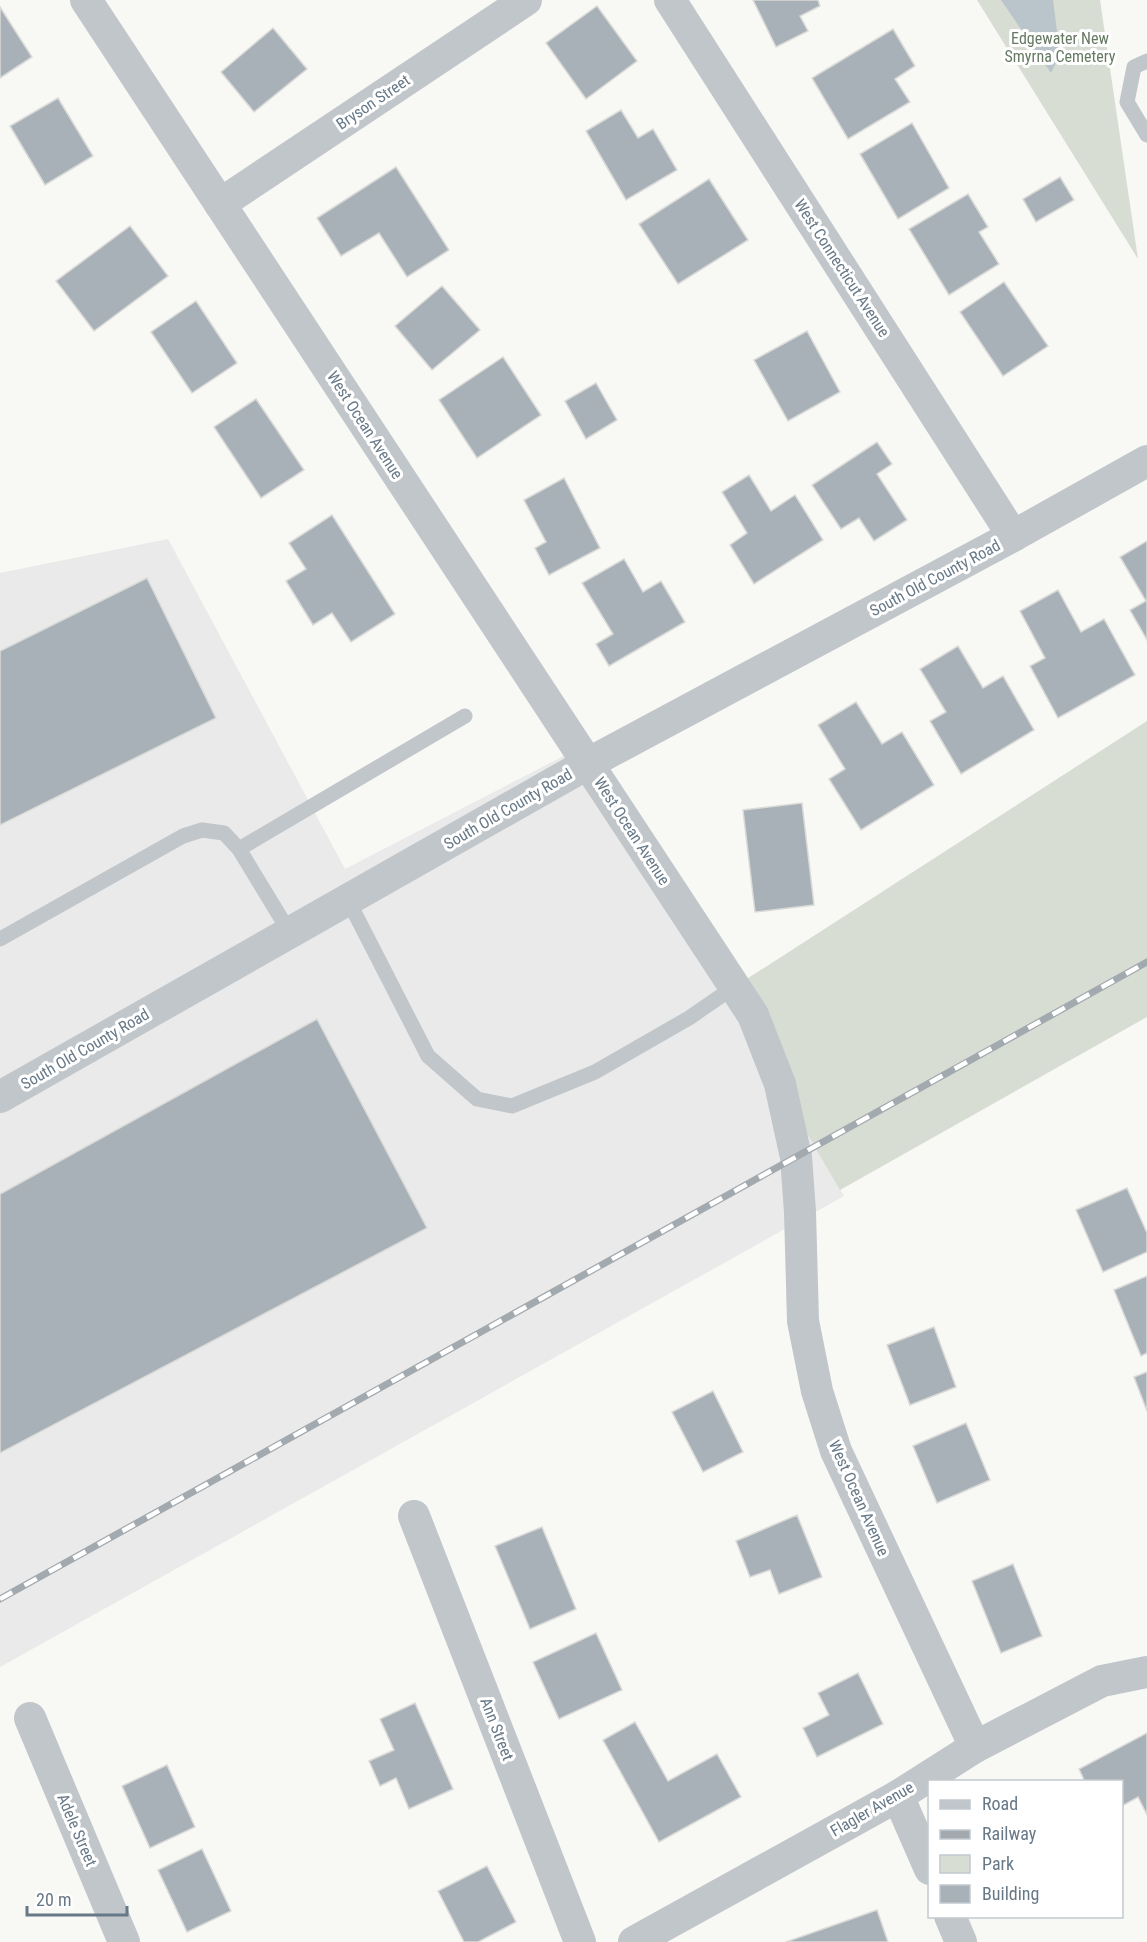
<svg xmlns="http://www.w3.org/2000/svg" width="1147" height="1942" font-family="'Roboto Condensed',sans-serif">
  <rect width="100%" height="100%" fill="#f8f8f5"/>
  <polygon fill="#e9eae9" points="168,539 345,869 581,747 844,1196 0,1667 0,573"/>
  <g fill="#d8ddd4">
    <polygon points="977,0 1100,0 1138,259"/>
    <polygon points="1147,721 1147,1017 840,1190 725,993"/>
  </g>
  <polygon fill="#b9c5ca" points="1001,0 1053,0 1060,55 1051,73"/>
  <g fill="#a8b1b7" stroke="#dadad8" stroke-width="1.5">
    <polygon points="753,0 818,0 820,6 800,16 808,31 776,47"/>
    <polygon points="597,6 637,61 586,99 546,43"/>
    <polygon points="0,7 32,57 0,78"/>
    <polygon points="273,28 307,69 254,112 221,72"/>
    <polygon points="893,29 915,66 895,79 910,102 848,139 812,78"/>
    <polygon points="58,98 93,156 45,185 10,126"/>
    <polygon points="621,110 638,138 653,129 677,170 626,200 586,131"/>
    <polygon points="912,123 949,188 898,219 860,154"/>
    <polygon points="396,167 449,250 407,277 379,233 341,256 317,218"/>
    <polygon points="1060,177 1074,200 1036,222 1023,199"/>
    <polygon points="709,179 748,240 678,284 639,224"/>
    <polygon points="968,194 988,227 979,232 999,264 949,295 909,229"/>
    <polygon points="130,226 168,276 94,331 56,281"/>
    <polygon points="1004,282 1048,346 1003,376 960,312"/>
    <polygon points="442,286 480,330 432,370 395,326"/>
    <polygon points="196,301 237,363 192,393 151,332"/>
    <polygon points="807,331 840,392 788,421 754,360"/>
    <polygon points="503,357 541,415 477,458 439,400"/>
    <polygon points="596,383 617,420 586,439 565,401"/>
    <polygon points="256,399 304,470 261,498 214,427"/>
    <polygon points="877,442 892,464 877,474 907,520 874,541 859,518 841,529 812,485"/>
    <polygon points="749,475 771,511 795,495 823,540 754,584 730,545 747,533 722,492"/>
    <polygon points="564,478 600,548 549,575 535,548 546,542 524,500"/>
    <polygon points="332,515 395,614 351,642 332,613 313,625 286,581 306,569 289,543"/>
    <polygon points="1147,541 1147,640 1130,610 1146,601 1120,557"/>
    <polygon points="624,559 643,592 661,581 685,622 609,666 596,644 613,634 582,583"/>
    <polygon points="147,578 216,718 0,825 0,651"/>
    <polygon points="1058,590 1081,632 1104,619 1135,675 1058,718 1030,666 1045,658 1020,611"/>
    <polygon points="958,646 983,688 1003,676 1034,730 961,774 930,721 946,712 920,669"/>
    <polygon points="856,702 882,744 902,732 934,785 861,830 829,779 845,769 818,725"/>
    <polygon points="802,803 814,905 755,912 743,810"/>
    <polygon points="317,1019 427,1228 0,1453 0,1194"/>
    <polygon points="1127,1188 1147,1233 1147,1252 1103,1272 1076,1210"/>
    <polygon points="1147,1276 1147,1353 1141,1356 1114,1290"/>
    <polygon points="934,1327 956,1387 910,1405 887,1345"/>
    <polygon points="1147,1372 1147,1411 1134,1377"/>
    <polygon points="713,1391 743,1452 703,1472 672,1412"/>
    <polygon points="966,1423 990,1480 937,1503 913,1446"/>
    <polygon points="797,1515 822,1577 779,1594 770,1570 750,1577 736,1541"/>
    <polygon points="542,1527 576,1609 530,1629 495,1546"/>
    <polygon points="1013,1564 1042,1636 1001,1653 972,1581"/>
    <polygon points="596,1633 622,1690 559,1719 533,1662"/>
    <polygon points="858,1673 883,1724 817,1757 803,1728 829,1715 818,1693"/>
    <polygon points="415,1703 453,1789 409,1809 396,1778 380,1786 369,1761 394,1750 380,1719"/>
    <polygon points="635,1722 668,1781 717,1754 741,1797 659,1842 603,1740"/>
    <polygon points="1147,1733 1147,1815 1138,1797 1122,1806 1122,1782 1085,1782 1079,1769"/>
    <polygon points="167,1765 195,1827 150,1848 122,1786"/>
    <polygon points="202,1849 231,1911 187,1932 158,1870"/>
    <polygon points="487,1866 516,1922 478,1942 464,1942 438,1891"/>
    <polygon points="877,1910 888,1942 786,1942"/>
  </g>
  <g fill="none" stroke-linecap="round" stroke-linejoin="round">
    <g stroke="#c1c6ca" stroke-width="15">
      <polyline points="1147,61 1134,67 1127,102 1147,135"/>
      <polyline points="239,849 465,716"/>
      <polyline points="348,900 428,1056 477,1099 512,1106 595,1072 689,1018 734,987"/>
      <polyline points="0,939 183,836 202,830 224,833 239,849 290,933"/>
    </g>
    <g stroke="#c1c6ca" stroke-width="32">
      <polyline points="86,0 753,1015 780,1084 796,1157 800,1212 803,1321 817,1391 836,1451 975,1747"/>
      <polyline points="670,0 1013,536"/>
      <polyline points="220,204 526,0"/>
      <polyline points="0,1097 587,764 1013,536 1147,461"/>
      <polyline points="414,1516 580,1942"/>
      <polyline points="30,1718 124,1942"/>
      <polyline points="898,1796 930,1869"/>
      <polyline points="950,1916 961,1942"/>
      <polyline points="634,1942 898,1796 975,1747 1102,1681 1147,1672"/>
    </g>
    <defs>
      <polyline id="rail" points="0,1599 1147,962"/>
    </defs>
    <use href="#rail" stroke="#a2a9af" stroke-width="7"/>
    <use href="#rail" stroke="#fff" stroke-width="4.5" stroke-dasharray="14" stroke-linecap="butt"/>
  </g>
  <g text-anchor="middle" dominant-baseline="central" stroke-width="6" stroke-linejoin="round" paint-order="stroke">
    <g font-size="16" fill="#667962" stroke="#fff">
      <text x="1060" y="38">Edgewater New<tspan x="1060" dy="18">Smyrna Cemetery</tspan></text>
    </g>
    <g font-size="16" fill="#677887" stroke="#fff">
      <text transform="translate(373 102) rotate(-34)">Bryson Street</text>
      <text transform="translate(842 268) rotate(57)">West Connecticut Avenue</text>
      <text transform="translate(365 425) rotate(57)">West Ocean Avenue</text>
      <text transform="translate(935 578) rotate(-28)">South Old County Road</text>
      <text transform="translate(508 809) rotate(-30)">South Old County Road</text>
      <text transform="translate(632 831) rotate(57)">West Ocean Avenue</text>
      <text transform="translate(85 1049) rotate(-30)">South Old County Road</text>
      <text transform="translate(859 1498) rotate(66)">West Ocean Avenue</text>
      <text transform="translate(497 1729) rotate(69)">Ann Street</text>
      <text transform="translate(872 1809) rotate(-30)">Flagler Avenue</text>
      <text transform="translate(77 1830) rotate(67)">Adele Street</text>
    </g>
  </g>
  <rect x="928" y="1780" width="195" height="138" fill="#ffffff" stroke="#c2c9cf" stroke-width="1.5"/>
  <rect x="940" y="1800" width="30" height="9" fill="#c1c6ca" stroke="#c2c9cf" stroke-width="1.5"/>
  <text x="982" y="1810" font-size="18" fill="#677887">Road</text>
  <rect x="940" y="1830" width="30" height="9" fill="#a2a9af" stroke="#c2c9cf" stroke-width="1.5"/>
  <text x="982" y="1840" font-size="18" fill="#677887">Railway</text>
  <rect x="940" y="1855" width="30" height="18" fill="#d8ddd4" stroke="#c2c9cf" stroke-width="1.5"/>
  <text x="982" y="1870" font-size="18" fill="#677887">Park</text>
  <rect x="940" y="1885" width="30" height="18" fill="#a8b1b7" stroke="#c2c9cf" stroke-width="1.5"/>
  <text x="982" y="1900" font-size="18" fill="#677887">Building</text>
  <path d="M27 1906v9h100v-9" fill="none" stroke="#677887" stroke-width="3"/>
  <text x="36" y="1906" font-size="18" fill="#677887" stroke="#ffffff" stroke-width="4.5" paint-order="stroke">20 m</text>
</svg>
